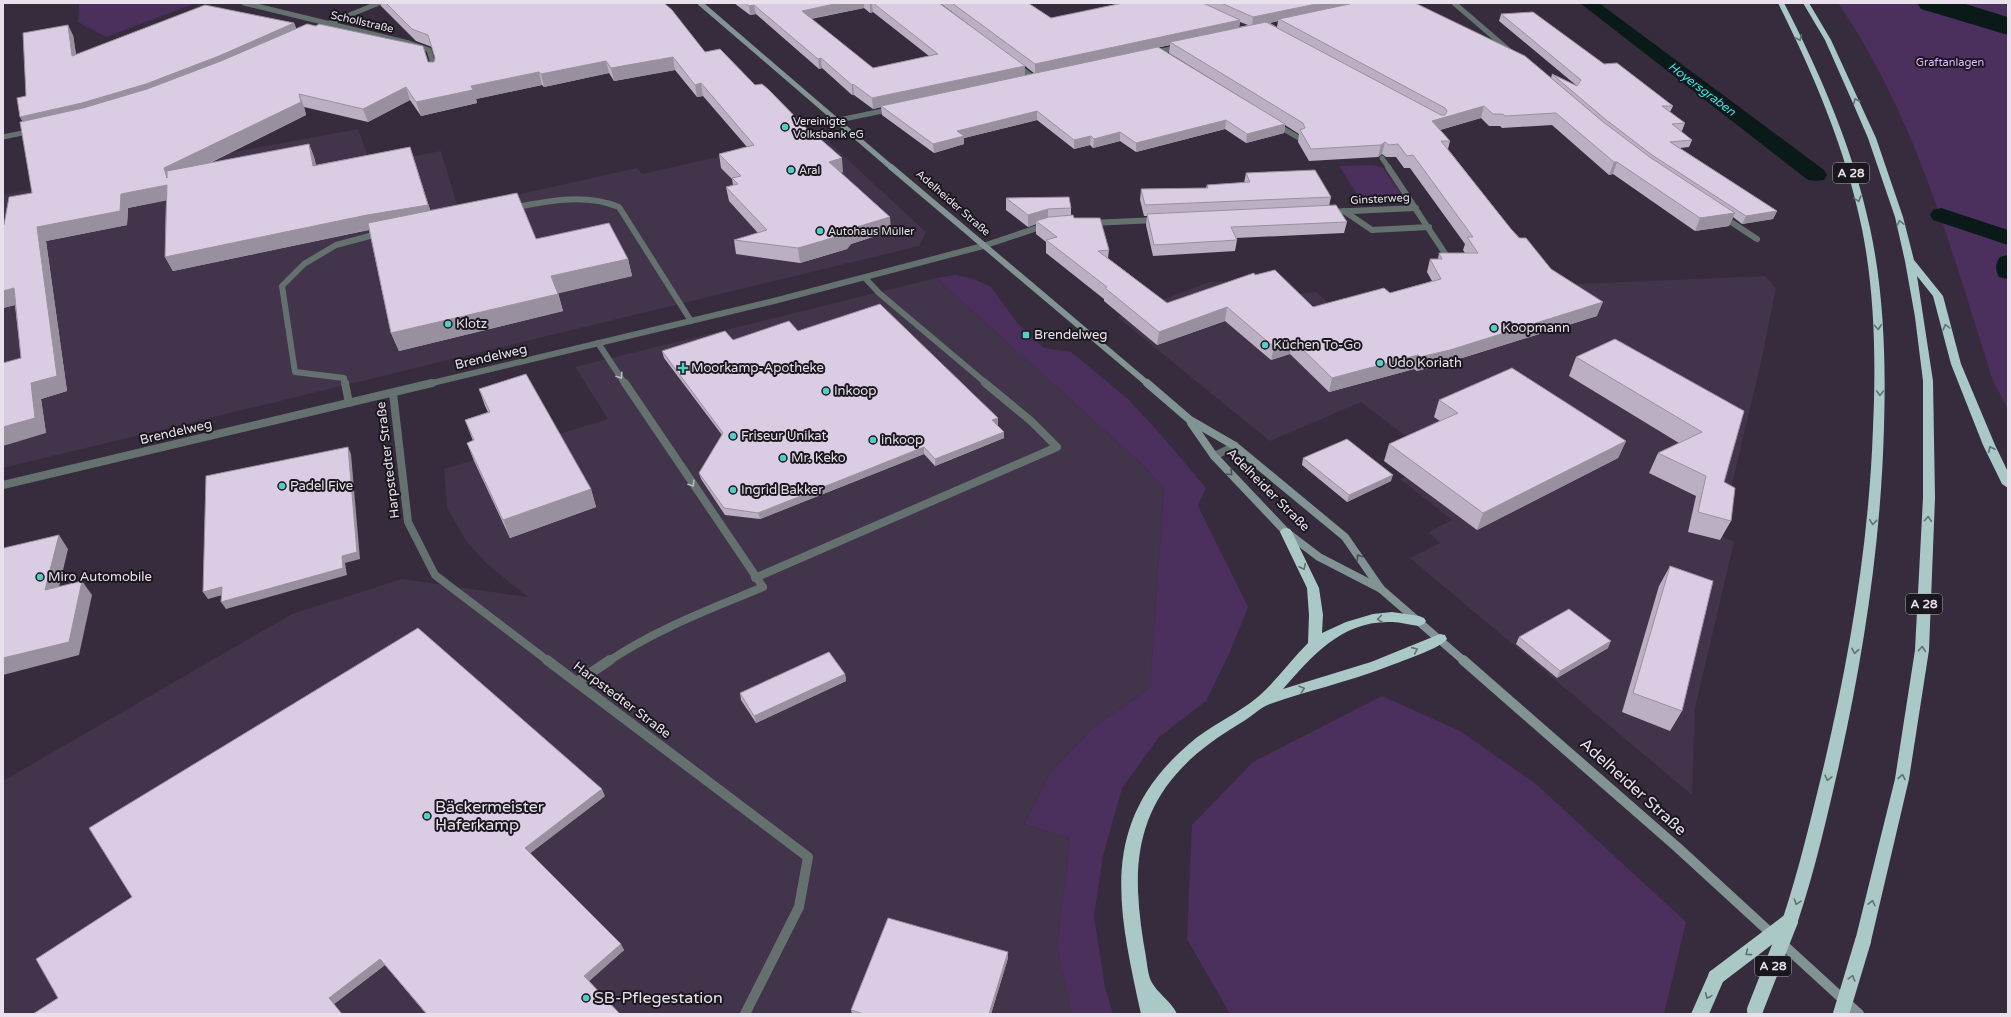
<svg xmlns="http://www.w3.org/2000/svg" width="2011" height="1017" font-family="'Varela Round',sans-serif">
  <rect width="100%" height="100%" fill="#362c3d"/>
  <g fill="#42344b">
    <polygon points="358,129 371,164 441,151 458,208 637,168 642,174 820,134 926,232 919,246 3,468 3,195"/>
    <polygon points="1765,276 1776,288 1762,358 1720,535 1734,542 1695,708 1692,795 1410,558 1440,543 1429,532 1452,520 1400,479 1437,460 1361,402 1270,441 1117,317 1209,282 1272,280 1287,295 1316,292 1363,333 1555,285"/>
    <polygon points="936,278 1145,467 1164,489 1150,688 1096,725 1052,770 1024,824 1070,838 1057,948 1072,1014 3,1014 3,781 292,614 402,579 528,597 487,564 467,542 447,508 444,469 608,419 575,367"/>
  </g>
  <g fill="#4b2f5c">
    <polygon points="79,3 196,3 106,37 78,22"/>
    <path d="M 1838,3 L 2008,3 L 2008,409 L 1993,381 C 1952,252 1916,116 1838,3 Z"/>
    <polygon points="1373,165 1383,168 1406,201 1363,203 1339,166"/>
    <polygon points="955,275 974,279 991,287 1018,324 1044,348 1071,352 1128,399 1162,436 1206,488 1198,506 1248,607 1230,652 1206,701 1159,737 1122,788 1103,856 1094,916 1105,987 1113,1014 1072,1014 1057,948 1070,838 1024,824 1052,770 1096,725 1150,688 1164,489 1145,467 936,278"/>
    <polygon points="1382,696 1460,731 1536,784 1686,922 1664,1014 1230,1014 1187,939 1192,825 1253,762"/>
  </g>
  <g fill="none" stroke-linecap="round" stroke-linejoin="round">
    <g fill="#0a1a19" fill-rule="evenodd">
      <polygon points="1580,3 1599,3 1824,170 1827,175 1824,180 1816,181 1808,180"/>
      <polygon points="1941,208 2008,230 2008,245 1933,220 1930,215 1933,210"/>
      <path d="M 2008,255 L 2008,279 L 1999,277 C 1995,270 1995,264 2000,257 Z"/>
    </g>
    <polygon fill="#0a1a19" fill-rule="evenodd" points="1917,3 1962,3 2008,17 2008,35 1921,9"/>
    <g stroke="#64716f" stroke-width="6">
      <path d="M 512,208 C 548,201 584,193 619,207 L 691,321"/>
      <polyline points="865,278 879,293 987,384"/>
      <polyline points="598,343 625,384"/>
      <polyline points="345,384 344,378 295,372 282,286 304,264 336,245 381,233"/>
    </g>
    <g stroke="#64716f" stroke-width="8">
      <polyline points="345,383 349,403"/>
      <polyline points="1214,456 1235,446"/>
      <polyline points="755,578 1057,447 1031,421 985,383"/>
      <path d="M 609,661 C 656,629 711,609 763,587 L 625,383"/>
    </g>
    <polyline stroke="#64716f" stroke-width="10" points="577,682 610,660"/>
    <g stroke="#64716f" stroke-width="5">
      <polyline points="244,3 409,43 429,50 435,71"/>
      <polyline points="1454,3 1511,52"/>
      <polyline points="315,29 379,3"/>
      <polyline points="1153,53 1179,47"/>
      <polyline points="1017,65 1034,78"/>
      <polyline points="839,120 892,109"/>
      <polyline points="1275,124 1299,138"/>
      <polyline points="3,137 32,131"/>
      <polyline points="1382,158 1389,168"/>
    </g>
    <g stroke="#64716f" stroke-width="6">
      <polyline points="1388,167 1448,258"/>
      <polyline points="1344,211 1372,230 1429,227"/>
      <polyline points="1329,212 1416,208"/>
      <polyline points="1722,216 1757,239"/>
      <polyline points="1092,223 1156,220"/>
      <polyline points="428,384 774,301 983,246 1046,225"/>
    </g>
    <g stroke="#64716f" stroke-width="8">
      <polyline points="393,393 408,522 435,575 548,661"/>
      <polyline points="3,485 432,383"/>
    </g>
    <polyline stroke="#64716f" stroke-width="10" points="547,660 808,857 799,907 745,1014"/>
    <polyline stroke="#819493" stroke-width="5" points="700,3 892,168"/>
    <polyline stroke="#819493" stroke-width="6" points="891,167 1148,384"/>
    <g stroke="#819493" stroke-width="8">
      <polyline points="1147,383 1190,420 1235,446 1345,537 1381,589"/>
      <polyline points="1191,423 1214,456 1286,532 1319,557 1381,589 1464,661"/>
    </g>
    <polyline stroke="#819493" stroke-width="10" points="1463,660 1677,847 1859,1014"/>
    <g fill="#aac9c6" fill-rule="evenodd">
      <path d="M 1778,3 L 1784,3 C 1821,75 1853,149 1870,228 C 1884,293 1886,361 1884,427 C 1881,541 1864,653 1839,765 C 1827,817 1815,870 1798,921 L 1796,926 L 1790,929 L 1784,926 L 1782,921 C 1799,870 1811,818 1824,765 C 1850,654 1869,542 1873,428 C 1876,362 1875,294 1862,229 C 1846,150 1814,75 1778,3 Z"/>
      <polygon points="1803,3 1809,3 1831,40 1876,138 1903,217 1914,260 1943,296 1961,364 1995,445 2008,472 2008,488 2002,484 1983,445 1951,364 1933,296 1917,276 1933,381 1935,498 1929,650 1909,779 1871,941 1869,947 1863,949 1857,947 1855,941 1895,779 1915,650 1923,498 1923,381 1915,317 1905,261 1895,217 1868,138 1852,101 1825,40"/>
      <path d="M 1286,528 L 1290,529 L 1292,532 L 1319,588 L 1323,615 L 1322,633 L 1346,622 L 1373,614 L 1392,612 L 1419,616 L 1424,618 L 1426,621 L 1424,624 L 1419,626 C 1410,625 1401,622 1392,622 C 1342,620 1312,656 1283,689 L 1371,662 L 1440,634 L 1445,635 L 1447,639 C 1442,648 1396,663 1384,668 C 1347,682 1307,691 1270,704 C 1259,708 1249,719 1239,724 C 1172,764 1135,811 1138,891 C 1139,914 1142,935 1146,957 C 1147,964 1148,974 1151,981 C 1157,993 1171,1001 1177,1014 L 1141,1014 C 1118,908 1097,823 1189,744 C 1210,725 1237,715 1259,696 C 1277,680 1291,660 1308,643 L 1309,615 L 1307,588 L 1280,532 L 1282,529 Z"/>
      <polygon points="1716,969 1722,971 1725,977 1709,1014 1691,1014 1710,971"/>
    </g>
    <g stroke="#aac9c6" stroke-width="16">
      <polyline points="1716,977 1790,921"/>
      <polyline points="1755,1010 1790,921"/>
      <polyline points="1841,1014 1863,941"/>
    </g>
  </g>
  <g fill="#bbb0c3" fill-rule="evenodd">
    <polygon points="380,3 664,3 705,52 755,85 843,172 841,173 891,231 851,244 847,249 800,263 736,254 734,240 758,233 729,201 726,187 733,185 732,179 721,168 719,154 747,147 703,96 697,97 675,70 614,81 609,73 544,87 542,85 476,99 477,103 421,116 410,100 368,122 304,107 306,115 210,163 309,144 314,157 316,165 410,147 430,210 536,239 628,259 632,276 558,293 563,311 399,351 391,333 369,230 173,271 165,257 166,200 128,208 127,225 46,241 67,391 41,399 46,433 21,358 15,305 3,308 4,225 32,193 23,122 20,117 26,96 73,35 76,55 294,23 296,28 428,62 434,62 435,58 432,47 416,41 381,6"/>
    <path d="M 734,3 L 939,3 L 991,41 L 940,3 L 1028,3 L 1051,18 L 1115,5 L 1112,3 L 1415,3 L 1551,78 L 1552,74 L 1577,86 L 1499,21 L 1501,14 L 1604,64 L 1673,106 L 1670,112 L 1685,123 L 1682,131 L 1680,131 L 1692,140 L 1689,147 L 1680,148 L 1777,211 L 1773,219 L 1742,224 L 1733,217 L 1729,226 L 1695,231 L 1613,174 L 1609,175 L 1552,125 L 1502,128 L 1500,126 L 1489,126 L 1481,118 L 1440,130 L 1450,141 L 1448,149 L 1511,229 L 1551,269 L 1597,316 L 1446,363 L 1417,371 L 1414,369 L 1329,392 L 1290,354 L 1271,360 L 1225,321 L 1157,345 L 1104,301 L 1104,299 L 1046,253 L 1046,242 L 1036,234 L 1036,224 L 1028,227 L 1006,210 L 1006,198 L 1071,208 L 1071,216 L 1109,250 L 1108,258 L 1167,303 L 1255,275 L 1313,307 L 1390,293 L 1432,281 L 1427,272 L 1430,259 L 1438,259 L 1439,253 L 1465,253 L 1463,250 L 1465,244 L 1410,168 L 1404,168 L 1396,157 L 1386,157 L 1382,154 L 1378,157 L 1309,161 L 1298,142 L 1299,134 L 1285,125 L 1284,133 L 1246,143 L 1225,129 L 1136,152 L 1120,141 L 1093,148 L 1090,145 L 1074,149 L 1037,120 L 964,138 L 964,144 L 934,153 L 882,115 L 881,107 L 873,109 L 854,95 L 852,95 L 822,68 L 819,69 L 756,14 L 750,15 ZM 864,8 L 870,13 L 873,12 L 929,56 L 873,68 L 811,19 ZM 1278,21 L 1277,27 L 1270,23 ZM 1240,22 L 1248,25 L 1239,27 ZM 1170,45 L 1169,53 L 1257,107 L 1096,61 ZM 1025,66 L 1035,74 L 1025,76 Z"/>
    <polygon points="1246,173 1331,197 1329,206 1347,222 1344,233 1236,238 1237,240 1235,251 1153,256 1146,225 1147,216 1144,216 1140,200 1141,189 1206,188 1207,185 1244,183"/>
    <polygon points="798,331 998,418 998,425 997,425 1004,438 935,466 924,454 760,519 725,515 701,479 699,473 722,435 664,358 662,351 733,340"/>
    <polygon points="1576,357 1744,411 1724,482 1731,521 1720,540 1688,532 1696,496 1649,473 1658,453 1679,443 1569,376"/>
    <polygon points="479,389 591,489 596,507 510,538 474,461 467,443 473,441 465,420 488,412 485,406"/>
    <polygon points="1439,400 1626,441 1618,458 1477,530 1384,461 1389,444 1440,421 1434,417"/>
    <polygon points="1303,458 1391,481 1347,502 1302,465"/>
    <polygon points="1670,566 1682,711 1670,731 1622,712 1659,586"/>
    <polygon points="1519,637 1608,648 1557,678 1516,644"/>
    <polygon points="845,674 846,681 756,723 741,700 740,693"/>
    <polygon points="605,796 530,853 624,950 589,981 620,1014 426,1014 385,965 334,1004 33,1014"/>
    <polygon points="1008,952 1008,958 991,1014 852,1014 851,1010"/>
  </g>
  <g fill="#99909f">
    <polygon points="839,3 864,3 864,8 803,20 802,11"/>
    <polygon points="870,3 872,3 873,12 870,13"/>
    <polygon points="1321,3 1364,3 1279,19 1278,21 1252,27 1253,17"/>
    <polygon points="754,5 756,14 750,15 749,6"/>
    <polygon points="1240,20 1239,30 1170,42 1170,45 1035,74 1035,64"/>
    <polygon points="294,23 298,33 88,114 26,128 20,117"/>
    <polygon points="68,25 73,35 78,67 72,56"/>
    <polygon points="673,57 675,70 614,81 611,68"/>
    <polygon points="821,58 822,68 819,69 818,59"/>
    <polygon points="606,61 609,73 544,87 541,74"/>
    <polygon points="1025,66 1025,76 873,109 872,98"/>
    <polygon points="539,72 542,85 476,99 477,103 421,116 416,102 471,86"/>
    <polygon points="701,83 703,96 697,97 695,85"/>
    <polygon points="853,84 854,95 852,95 852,85"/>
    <polygon points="406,87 410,100 368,122 363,109"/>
    <polygon points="299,94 304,107 306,115 170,182 167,178 164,168"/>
    <polygon points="1484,106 1481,118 1429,133 1432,121"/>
    <polygon points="1037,111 1037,120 964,138 964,144 934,153 933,144 957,131"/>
    <polygon points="1226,120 1225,129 1136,152 1136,143"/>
    <polygon points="1285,124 1284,133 1246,143 1247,134"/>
    <polygon points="1120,132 1120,141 1093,148 1094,139"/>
    <polygon points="1091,136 1090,145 1074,149 1074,140"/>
    <polygon points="1385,142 1382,154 1378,157 1381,145"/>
    <polygon points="309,144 314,157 319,180 313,166"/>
    <polygon points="410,147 433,219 372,229 173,271 165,257"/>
    <polygon points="842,158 843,172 830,175 829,162"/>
    <polygon points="1614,162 1617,162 1613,174 1609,175"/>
    <polygon points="167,185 174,199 128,208 127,225 46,241 67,391 41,399 46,433 3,446 3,427 31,383 37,227 121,194"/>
    <polygon points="1048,209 1048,221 1036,221 1036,224 1028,227 1028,215"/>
    <polygon points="1777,211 1773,219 1742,224 1746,216"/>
    <polygon points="1735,213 1729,226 1695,231 1700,218"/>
    <polygon points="890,217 891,231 851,244 847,249 800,263 798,248 850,229"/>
    <polygon points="628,259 632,276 556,294 551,276"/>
    <polygon points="14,288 23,303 3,308 3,291"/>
    <polygon points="558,294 563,311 399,351 391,333"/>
    <polygon points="1603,302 1597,316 1446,363 1417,371 1420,357"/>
    <polygon points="1227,307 1225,321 1157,345 1159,332"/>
    <polygon points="1293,340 1290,354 1271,360 1274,347"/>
    <polygon points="1418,355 1414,369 1329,392 1332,378"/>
    <polygon points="998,418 998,425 992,427 992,420"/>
    <polygon points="1004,432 1004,438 935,466 935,459"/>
    <polygon points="1626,441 1618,458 1477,530 1483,513"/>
    <polygon points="348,447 351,454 360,559 345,563 347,575 226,609 221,602 342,556"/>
    <polygon points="924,447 924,454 760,519 758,513"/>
    <polygon points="1393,475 1391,481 1347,502 1349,495"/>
    <polygon points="591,489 596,507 510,538 503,520"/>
    <polygon points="59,535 68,549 55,604 45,590"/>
    <polygon points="82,581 92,595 79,655 3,675 3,658"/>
    <polygon points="222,587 226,594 208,599 203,592"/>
    <polygon points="1611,641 1608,648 1557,678 1560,671"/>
    <polygon points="845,674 846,681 756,723 754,716"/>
    <polygon points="602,789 605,796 528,855 525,848"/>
    <polygon points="621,944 624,950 587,983 584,976"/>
    <polygon points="1008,952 1008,958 991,1014 989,1014"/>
    <polygon points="380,959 385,965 334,1004 329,998"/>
  </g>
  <g fill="#dacde3" stroke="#99909f">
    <polygon points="386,3 664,3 672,10 705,52 720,49 755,85 762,84 768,89 816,138 818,137 842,158 829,162 890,217 850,229 846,234 798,248 734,240 767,230 726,187 738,184 732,178 741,176 719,154 754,145 701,83 695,85 673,57 611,68 606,61 541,74 539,72 471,86 473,90 416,102 406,87 363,109 299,94 301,102 164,168 167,178 167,171 309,144 313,166 410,147 428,205 367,215 165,257 167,185 121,194 120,211 37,227 57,376 31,383 35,418 3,427 3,363 21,358 14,288 3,291 3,225 4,225 9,197 32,193 20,122 83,108 147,89 221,61 307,24 316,26 319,24 423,46 428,62 434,62 435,58 428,35 412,29"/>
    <polygon points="745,3 839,3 802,11 873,68 938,54 873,3 939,3 1025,66 872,98 853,84 852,85 821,58 818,59 754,5 749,6"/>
    <polygon points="952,3 1028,3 1051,18 1123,3 1203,3 1240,20 1035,64"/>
    <polygon points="1221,3 1321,3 1253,17"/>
    <polygon points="1354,3 1415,3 1525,56 1602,121 1651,158 1735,213 1700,218 1617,162 1614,162 1556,113 1505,116 1503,114 1493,114 1484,106 1432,121 1450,141 1441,141 1511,229 1519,238 1526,238 1551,269 1603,302 1450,350 1420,357 1418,355 1332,378 1293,340 1274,347 1227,307 1159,332 1105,288 1107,287 1046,240 1057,237 1036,221 1049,217 1073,215 1074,218 1100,218 1109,250 1098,251 1167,303 1254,273 1255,275 1275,270 1313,307 1384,288 1390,293 1441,279 1430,259 1442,259 1439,253 1478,253 1467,237 1473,237 1413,155 1407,156 1398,144 1389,145 1385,142 1381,145 1311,149 1300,130 1305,128 1303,123 1170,42 1266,22 1441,115 1445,115 1447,111 1445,108 1279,19"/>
    <polygon points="205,5 294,23 219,56 146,84 82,103 20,117 17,98 26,96 23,33 68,25 72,56"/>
    <polygon points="1533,12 1604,64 1617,63 1673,106 1662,106 1685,123 1672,124 1692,140 1670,142 1777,211 1746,216 1652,155 1605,119 1552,74 1577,86 1581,80 1501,14"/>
    <polygon points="1158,47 1285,124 1247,134 1226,120 1136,143 1120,132 1094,139 1091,136 1074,140 1037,111 957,131 964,136 933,144 881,106"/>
    <polygon points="1315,170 1331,197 1145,205 1141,189 1208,188 1207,185 1250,182 1246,173"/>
    <polygon points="517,193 536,239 609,223 628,259 551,276 558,294 391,333 368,223"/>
    <polygon points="1069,197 1071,208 1048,209 1028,215 1006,198"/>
    <polygon points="1336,205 1347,222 1231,227 1237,240 1154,245 1147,214"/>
    <polygon points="880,304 998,418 992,420 1004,432 935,459 924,447 758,513 724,508 699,473 723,433 662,351 725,331 733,340 789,321 798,331"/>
    <polygon points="1615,339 1744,411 1724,482 1735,488 1731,521 1698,512 1706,476 1658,453 1702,432 1576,357"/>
    <polygon points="1512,368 1626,441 1483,513 1389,444 1458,413 1439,400"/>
    <polygon points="526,374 591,489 503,520 467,443 474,440 465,420 490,412 479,389"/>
    <polygon points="1347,439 1393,475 1349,495 1303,458"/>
    <polygon points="348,447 357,552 342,556 343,568 221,602 222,587 203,592 206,476"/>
    <polygon points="59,535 45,590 82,581 69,642 3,658 3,552 4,548"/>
    <polygon points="1670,566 1713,581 1682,711 1633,693"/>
    <polygon points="1569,609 1611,641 1560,671 1519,637"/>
    <polygon points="418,628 602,789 525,848 621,944 584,976 620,1014 427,1014 380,959 329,998 342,1014 33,1014 58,998 36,959 132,897 89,828"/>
    <polygon points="829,652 845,674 754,716 740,693"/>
    <polygon points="888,918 1008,952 989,1014 864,1014 851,1010"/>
  </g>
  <defs><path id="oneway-chevron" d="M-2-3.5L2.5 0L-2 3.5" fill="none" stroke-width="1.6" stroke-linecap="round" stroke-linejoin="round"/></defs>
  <g stroke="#627072">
    <use href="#oneway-chevron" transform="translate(1799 38) rotate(66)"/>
    <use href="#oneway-chevron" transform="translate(1856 101) rotate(-113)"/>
    <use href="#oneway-chevron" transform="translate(1858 199) rotate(74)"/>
    <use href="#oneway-chevron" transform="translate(1900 223) rotate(-104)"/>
    <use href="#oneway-chevron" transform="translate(1878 327) rotate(85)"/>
    <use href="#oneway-chevron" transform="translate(1946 327) rotate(-105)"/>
    <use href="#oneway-chevron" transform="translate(1880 393) rotate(91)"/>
    <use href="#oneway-chevron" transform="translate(1991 449) rotate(-115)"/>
    <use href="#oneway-chevron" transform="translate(1928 519) rotate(-87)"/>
    <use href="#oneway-chevron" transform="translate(1873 522) rotate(96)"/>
    <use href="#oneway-chevron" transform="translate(1303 567) rotate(64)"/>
    <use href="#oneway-chevron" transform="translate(1380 619) rotate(172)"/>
    <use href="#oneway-chevron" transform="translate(1922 649) rotate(-85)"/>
    <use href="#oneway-chevron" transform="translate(1415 650) rotate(-24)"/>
    <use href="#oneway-chevron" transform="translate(1855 651) rotate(100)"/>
    <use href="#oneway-chevron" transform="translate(1302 689) rotate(-16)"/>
    <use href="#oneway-chevron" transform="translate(1902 777) rotate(-80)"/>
    <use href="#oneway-chevron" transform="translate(1828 778) rotate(104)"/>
    <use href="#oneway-chevron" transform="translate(1797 902) rotate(108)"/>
    <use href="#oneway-chevron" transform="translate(1872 903) rotate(-77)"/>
    <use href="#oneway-chevron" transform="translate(1748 953) rotate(143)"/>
    <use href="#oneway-chevron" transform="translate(1852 978) rotate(-73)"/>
    <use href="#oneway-chevron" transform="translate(1708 996) rotate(114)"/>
  </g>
  <g stroke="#babac0">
    <use href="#oneway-chevron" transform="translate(620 376) rotate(56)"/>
    <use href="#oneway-chevron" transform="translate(692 484) rotate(56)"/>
  </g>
  <g stroke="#494f53">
    <use href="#oneway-chevron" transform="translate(1230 473) rotate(46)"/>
    <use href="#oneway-chevron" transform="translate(1359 557) rotate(-124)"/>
  </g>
  <g fill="#54cdc7" stroke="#1b171e" stroke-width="1.5">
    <circle cx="785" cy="127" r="4"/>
    <circle cx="791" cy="170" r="4"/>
    <circle cx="820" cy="231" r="4"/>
    <circle cx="448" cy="324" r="4"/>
    <circle cx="1494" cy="328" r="4"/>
    <rect x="1022" y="331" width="8" height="8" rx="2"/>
    <circle cx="1265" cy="345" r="4"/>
    <circle cx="1380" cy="363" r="4"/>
    <path d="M681 362h4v4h4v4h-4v4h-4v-4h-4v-4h4z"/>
    <circle cx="826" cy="391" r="4"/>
    <circle cx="733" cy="436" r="4"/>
    <circle cx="873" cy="440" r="4"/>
    <circle cx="783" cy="458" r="4"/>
    <circle cx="282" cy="486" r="4"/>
    <circle cx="733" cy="490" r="4"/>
    <circle cx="40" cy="577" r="4"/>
    <circle cx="427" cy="816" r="4"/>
    <circle cx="586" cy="998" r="4"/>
  </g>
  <g text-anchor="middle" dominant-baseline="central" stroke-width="4" stroke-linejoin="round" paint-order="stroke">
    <g font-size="11" fill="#e8e1ec" stroke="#1b171e">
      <text transform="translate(362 22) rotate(13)">Schollstraße</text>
      <text transform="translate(1380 199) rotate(-3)">Ginsterweg</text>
      <text transform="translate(953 203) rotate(41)">Adelheider Straße</text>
    </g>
    <g font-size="11" fill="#e2b5fe" stroke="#1b171e">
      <text x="1950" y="62">Graftanlagen</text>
    </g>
    <g font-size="11" fill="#e8e1ec" stroke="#1b171e" text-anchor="start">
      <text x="793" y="121">Vereinigte<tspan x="793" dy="13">Volksbank eG</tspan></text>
      <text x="799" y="170">Aral</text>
      <text x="828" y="231">Autohaus Müller</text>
    </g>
    <g font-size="12" font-style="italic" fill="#34e7df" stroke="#1b171e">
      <text transform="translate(1702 89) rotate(37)">Hoyersgraben</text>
    </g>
    <g fill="#1b171e" stroke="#aaa4ae" stroke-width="1">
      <rect x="1833" y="163" width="36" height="20" rx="3"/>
      <rect x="1906" y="594" width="36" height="20" rx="3"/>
      <rect x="1755" y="956" width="36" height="20" rx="3"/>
    </g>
    <g font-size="12" font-weight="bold" fill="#e8e1ec">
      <text x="1851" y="173">A 28</text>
      <text x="1924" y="604">A 28</text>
      <text x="1773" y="966">A 28</text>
    </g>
    <g font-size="13" fill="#e8e1ec" stroke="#1b171e" text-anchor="start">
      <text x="456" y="324">Klotz</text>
      <text x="1502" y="328">Koopmann</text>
      <text x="1034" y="335">Brendelweg</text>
      <text x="1273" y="345">Küchen To-Go</text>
      <text x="1388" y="363">Udo Koriath</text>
      <text x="691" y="368">Moorkamp-Apotheke</text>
      <text x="834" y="391">Inkoop</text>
      <text x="741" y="436">Friseur Unikat</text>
      <text x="881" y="440">inkoop</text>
      <text x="791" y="458">Mr. Keko</text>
      <text x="290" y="486">Padel Five</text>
      <text x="741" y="490">Ingrid Bakker</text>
      <text x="48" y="577">Miro Automobile</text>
    </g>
    <g font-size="13" fill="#e8e1ec" stroke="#1b171e">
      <text transform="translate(491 357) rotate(-13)">Brendelweg</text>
      <text transform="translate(176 432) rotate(-13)">Brendelweg</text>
      <text transform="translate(388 460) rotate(-97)">Harpstedter Straße</text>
      <text transform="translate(1268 490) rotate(45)">Adelheider Straße</text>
      <text transform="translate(622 700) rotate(37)">Harpstedter Straße</text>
    </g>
    <g font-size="16" fill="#e8e1ec" stroke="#1b171e">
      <text transform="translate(1633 787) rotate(42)">Adelheider Straße</text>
    </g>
    <g font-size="16" fill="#e8e1ec" stroke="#1b171e" text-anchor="start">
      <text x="435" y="807">Bäckermeister<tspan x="435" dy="18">Haferkamp</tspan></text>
      <text x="594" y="998">SB-Pflegestation</text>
    </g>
  </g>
  <rect width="2011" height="1017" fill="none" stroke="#e8e1ec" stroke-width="8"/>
</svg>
